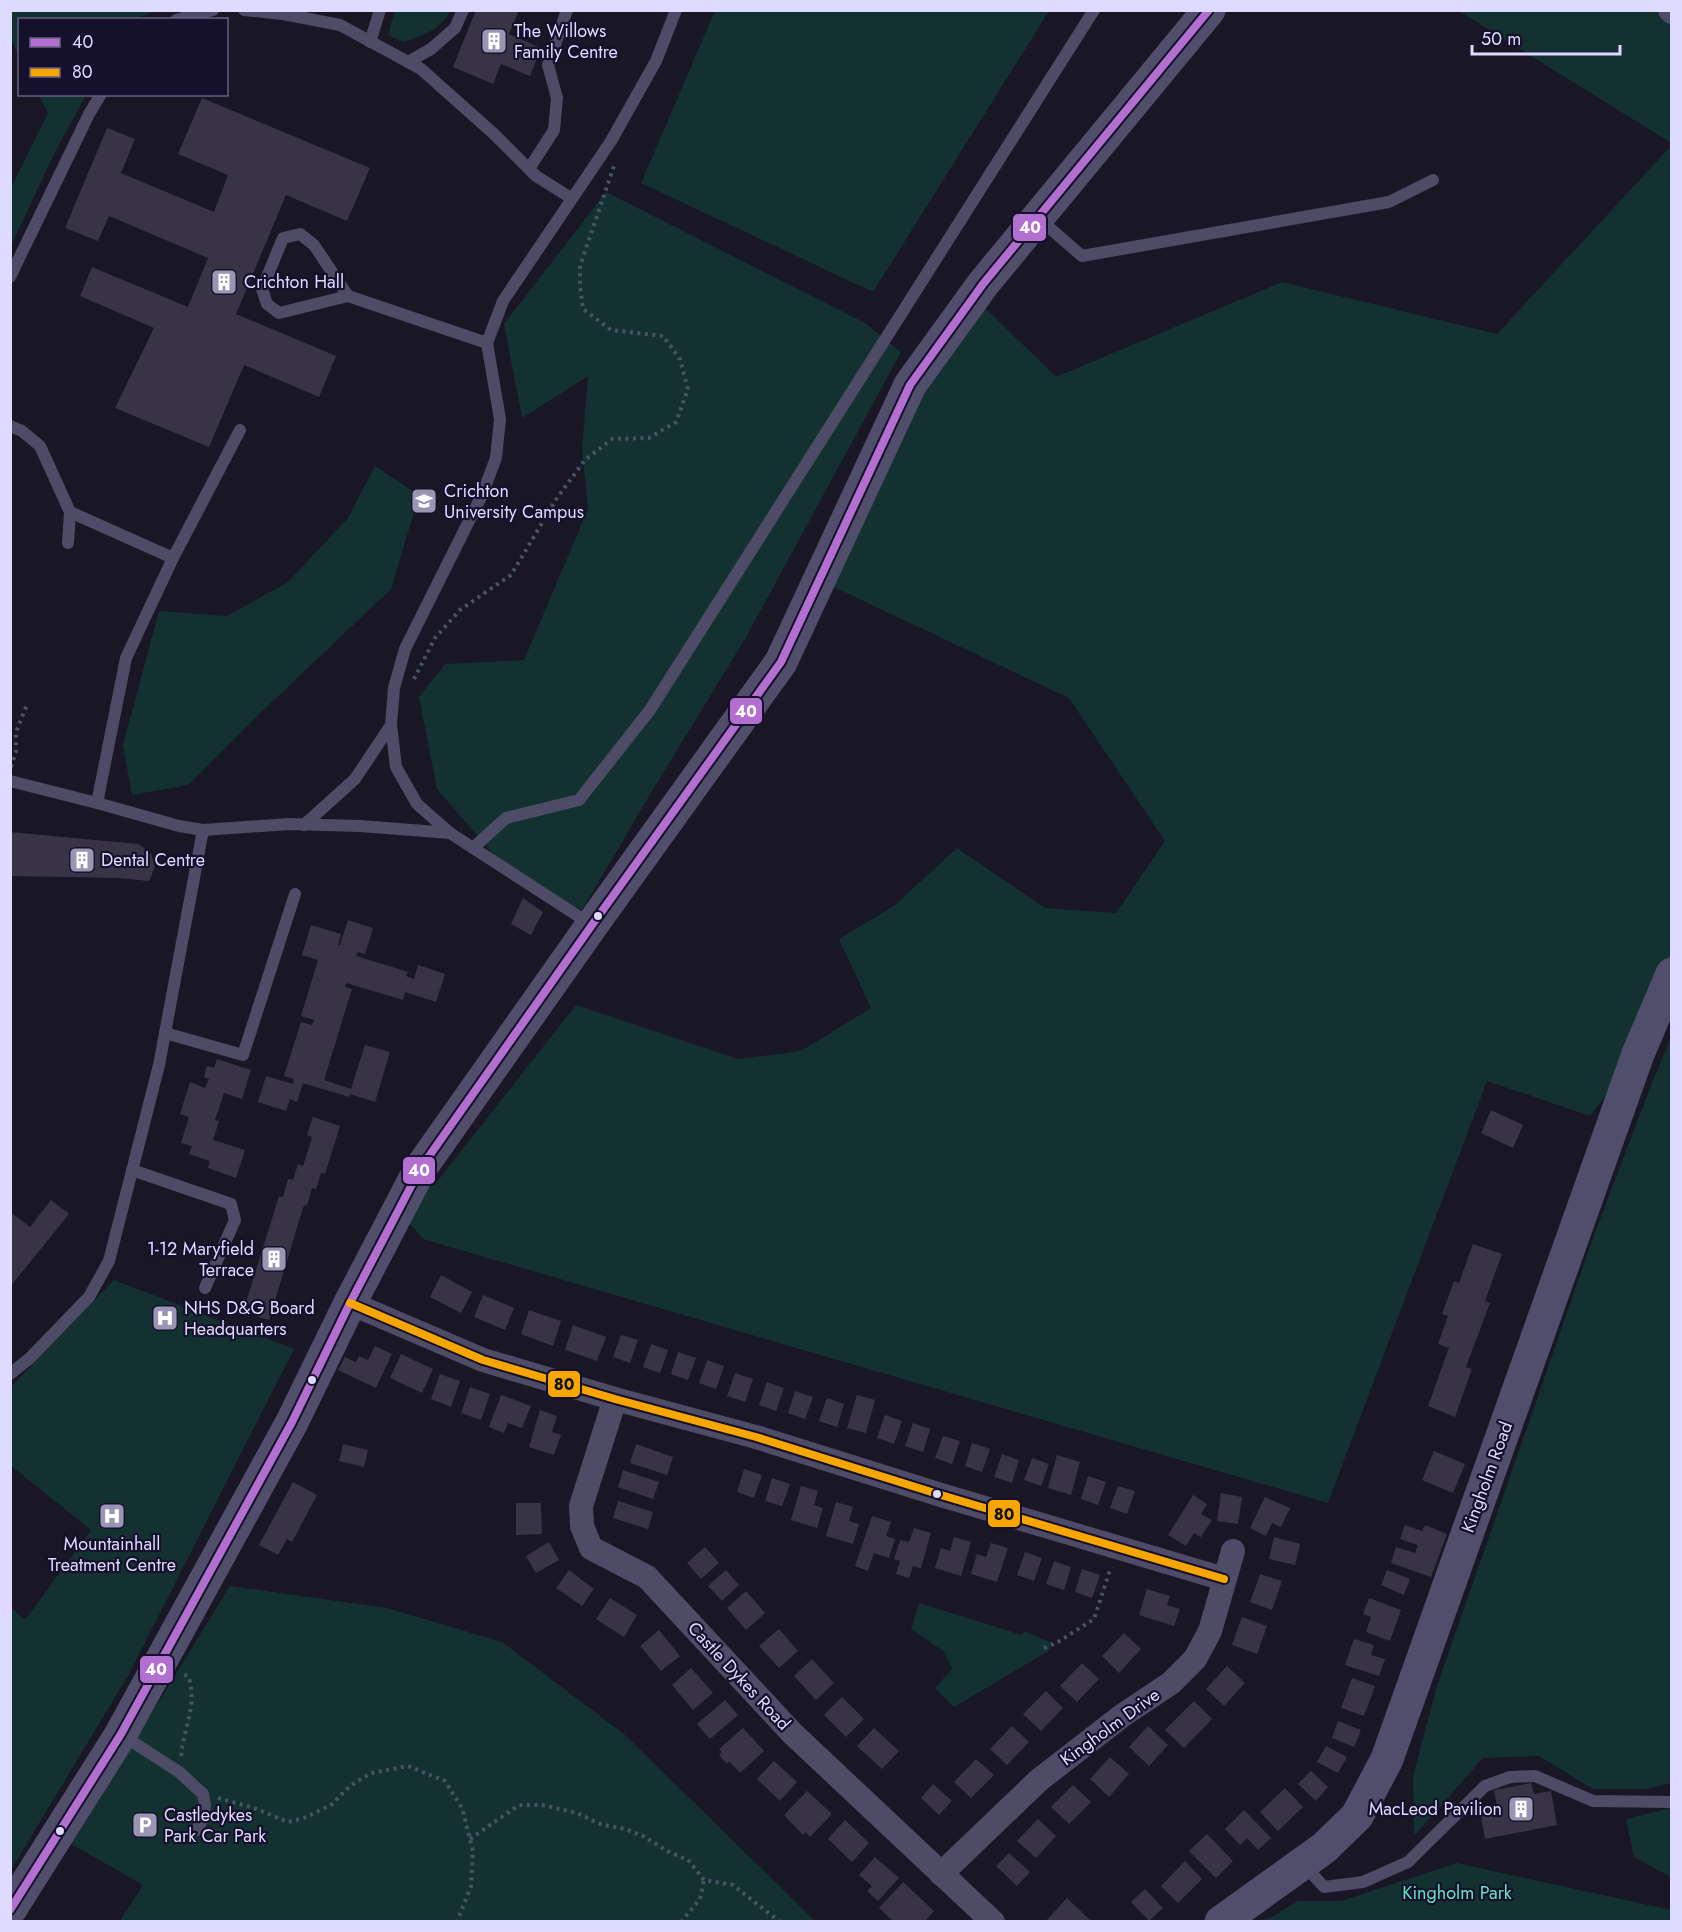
<svg xmlns="http://www.w3.org/2000/svg" width="1682" height="1932" font-family="Jost,sans-serif">
  <rect width="100%" height="100%" fill="#191625"/>
  <g fill="#143132">
    <polygon points="11,10 154,10 154,11 136,19 20,20 19,56 11,39"/>
    <path d="M 395,11 L 395,10 L 450,11 C 441,30 422,36 404,42 L 388,35 Z"/>
    <polygon points="715,11 715,10 1049,11 873,292 641,183"/>
    <polygon points="1459,11 1670,11 1672,12 1671,143"/>
    <polygon points="39,95 86,95 54,154 11,246 11,188 48,113"/>
    <polygon points="1671,146 1671,974 1638,1054 1590,1116 1487,1081 1328,1503 423,1239 398,1210 420,1169 436,1183 576,1005 738,1059 801,1051 871,1008 839,939 894,906 957,848 1045,908 1116,913 1165,841 1069,698 819,580 973,296 1056,377 1282,282 1497,334"/>
    <polygon points="606,192 865,323 901,352 745,639 652,791 582,910 506,869 437,789 419,697 445,664 524,660 588,509 582,448 588,376 522,418 504,324"/>
    <polygon points="375,466 419,495 391,589 255,718 188,785 132,795 123,745 159,611 227,616 288,582 348,518"/>
    <polygon points="1671,1038 1671,1783 1646,1789 1593,1789 1539,1756 1483,1758 1414,1836 1413,1777 1436,1689 1593,1238 1653,1080"/>
    <polygon points="114,1280 294,1349 129,1674 11,1870 11,1607 25,1620 91,1530 11,1466 11,1387"/>
    <polygon points="230,1586 387,1608 502,1642 624,1734 815,1921 120,1921 143,1885 71,1844"/>
    <polygon points="919,1603 1022,1635 1024,1631 1050,1642 1050,1650 954,1707 935,1688 952,1669 944,1652 911,1629"/>
    <polygon points="1671,1808 1671,1877 1634,1857 1626,1819"/>
    <polygon points="1457,1863 1671,1910 1671,1921 1253,1921 1270,1918 1298,1901 1341,1901"/>
  </g>
  <g fill="#383446">
    <polygon points="476,10 519,10 509,34 541,48 530,76 501,64 493,84 453,67"/>
    <polygon points="202,98 370,168 347,221 286,195 236,314 336,356 319,397 244,365 209,447 115,408 154,328 80,296 92,267 188,307 208,258 109,216 98,241 65,228 107,128 135,139 121,173 214,212 228,175 178,154"/>
    <polygon points="10,832 138,844 151,853 155,867 149,881 119,878 10,876"/>
    <polygon points="523,898 543,912 531,935 511,924"/>
    <polygon points="348,920 373,928 365,954 358,952 356,956 408,972 406,976 414,979 418,965 445,974 436,1002 405,992 403,1000 346,983 345,987 352,989 324,1080 351,1089 365,1045 390,1052 375,1102 350,1094 349,1097 303,1083 297,1102 290,1099 286,1111 258,1102 266,1076 293,1084 294,1079 284,1076 301,1022 312,1025 314,1020 301,1016 318,960 302,955 311,925 341,934 338,945 340,945"/>
    <polygon points="217,1059 251,1070 242,1099 224,1093 215,1120 219,1121 213,1140 245,1150 236,1178 208,1168 210,1161 189,1154 192,1146 181,1143 189,1117 180,1114 190,1082 205,1088 209,1079 204,1077 207,1066 214,1068"/>
    <polygon points="1491,1110 1523,1125 1513,1148 1481,1133"/>
    <polygon points="313,1117 340,1126 325,1174 321,1173 316,1189 312,1188 307,1206 304,1205 269,1320 243,1312 279,1196 283,1197 288,1179 293,1180 298,1164 303,1166 312,1137 307,1135"/>
    <polygon points="51,1200 69,1214 10,1287 10,1212 30,1227"/>
    <polygon points="1473,1244 1502,1254 1485,1301 1490,1303 1466,1367 1472,1369 1455,1417 1428,1406 1449,1348 1438,1344 1448,1316 1442,1314 1454,1281 1459,1283"/>
    <polygon points="441,1275 472,1292 461,1313 430,1297"/>
    <polygon points="483,1295 514,1308 505,1330 474,1317"/>
    <polygon points="529,1310 561,1321 553,1346 521,1334"/>
    <polygon points="573,1325 606,1337 597,1361 565,1350"/>
    <polygon points="621,1335 638,1340 630,1363 613,1357"/>
    <polygon points="651,1344 668,1350 660,1373 643,1367"/>
    <polygon points="375,1346 392,1354 376,1388 338,1370 345,1357 356,1362 359,1356 368,1360"/>
    <polygon points="678,1352 696,1358 688,1380 671,1374"/>
    <polygon points="401,1354 433,1369 422,1393 390,1378"/>
    <polygon points="707,1360 724,1366 716,1389 699,1383"/>
    <polygon points="735,1373 753,1379 745,1402 727,1396"/>
    <polygon points="440,1374 460,1381 451,1407 431,1399"/>
    <polygon points="767,1382 784,1388 776,1411 759,1405"/>
    <polygon points="470,1387 490,1394 481,1420 461,1413"/>
    <polygon points="795,1391 813,1397 805,1419 788,1413"/>
    <polygon points="501,1395 531,1406 522,1428 508,1423 504,1433 489,1427"/>
    <polygon points="857,1395 875,1400 866,1433 847,1428"/>
    <polygon points="827,1398 844,1404 837,1427 819,1421"/>
    <polygon points="540,1410 557,1416 552,1432 561,1435 554,1455 529,1447"/>
    <polygon points="885,1415 902,1421 894,1444 877,1438"/>
    <polygon points="913,1423 930,1429 923,1452 905,1446"/>
    <polygon points="943,1436 960,1441 952,1464 935,1458"/>
    <polygon points="972,1443 990,1449 982,1472 965,1466"/>
    <polygon points="343,1444 368,1450 364,1467 339,1461"/>
    <polygon points="636,1444 673,1457 667,1475 630,1463"/>
    <polygon points="1434,1451 1465,1464 1453,1493 1422,1480"/>
    <polygon points="1002,1454 1019,1460 1012,1483 994,1477"/>
    <polygon points="1057,1455 1080,1462 1071,1495 1048,1488"/>
    <polygon points="1032,1458 1049,1464 1041,1486 1024,1480"/>
    <polygon points="744,1469 762,1475 754,1498 737,1492"/>
    <polygon points="623,1470 659,1482 653,1499 618,1487"/>
    <polygon points="1088,1476 1106,1482 1098,1505 1081,1499"/>
    <polygon points="772,1478 790,1484 782,1506 765,1501"/>
    <polygon points="293,1482 317,1495 292,1542 287,1539 278,1555 259,1545"/>
    <polygon points="801,1486 818,1491 814,1505 823,1508 817,1528 791,1520"/>
    <polygon points="1118,1486 1135,1491 1127,1514 1110,1508"/>
    <polygon points="1221,1493 1242,1497 1238,1524 1217,1521"/>
    <polygon points="1193,1495 1207,1504 1201,1514 1212,1520 1201,1537 1194,1533 1186,1546 1168,1535"/>
    <polygon points="1265,1497 1290,1508 1281,1527 1272,1523 1266,1536 1250,1528"/>
    <polygon points="618,1501 653,1512 648,1529 613,1518"/>
    <polygon points="836,1502 853,1507 849,1521 859,1524 853,1544 826,1536"/>
    <polygon points="516,1503 541,1503 542,1534 516,1535"/>
    <polygon points="872,1516 891,1522 886,1536 895,1539 889,1558 874,1553 868,1571 855,1566"/>
    <polygon points="1405,1525 1422,1531 1425,1525 1447,1534 1431,1577 1391,1563 1396,1547 1415,1553 1418,1545 1400,1539"/>
    <polygon points="914,1528 931,1533 921,1568 913,1566 909,1578 896,1574 900,1561 894,1559 900,1540 909,1542"/>
    <polygon points="954,1537 971,1542 961,1576 935,1568 941,1548 950,1551"/>
    <polygon points="1274,1537 1300,1544 1295,1565 1269,1559"/>
    <polygon points="549,1542 559,1560 536,1573 526,1556"/>
    <polygon points="991,1543 1008,1548 997,1582 971,1574 977,1554 986,1557"/>
    <polygon points="705,1547 719,1563 701,1579 687,1563"/>
    <polygon points="1025,1552 1042,1558 1034,1581 1017,1575"/>
    <polygon points="1054,1561 1071,1567 1064,1590 1046,1584"/>
    <polygon points="1082,1569 1100,1575 1092,1598 1075,1592"/>
    <polygon points="569,1570 594,1589 582,1606 556,1588"/>
    <polygon points="726,1570 739,1585 722,1601 708,1586"/>
    <polygon points="1387,1570 1410,1579 1404,1595 1381,1585"/>
    <polygon points="1260,1574 1282,1581 1272,1610 1250,1602"/>
    <polygon points="1147,1589 1170,1596 1167,1605 1180,1609 1174,1626 1139,1615"/>
    <polygon points="746,1591 765,1613 746,1630 727,1608"/>
    <polygon points="610,1598 637,1615 624,1637 596,1619"/>
    <polygon points="1369,1598 1401,1610 1390,1641 1366,1632 1371,1617 1363,1614"/>
    <polygon points="1242,1617 1267,1626 1257,1654 1232,1645"/>
    <polygon points="779,1629 798,1651 779,1668 759,1646"/>
    <polygon points="659,1630 680,1656 661,1671 640,1646"/>
    <polygon points="1124,1633 1141,1649 1119,1673 1102,1656"/>
    <polygon points="1354,1639 1374,1645 1371,1655 1385,1659 1379,1676 1345,1665"/>
    <polygon points="812,1659 834,1683 816,1700 794,1676"/>
    <polygon points="1082,1663 1099,1679 1077,1702 1060,1686"/>
    <polygon points="1227,1666 1245,1683 1224,1706 1206,1689"/>
    <polygon points="691,1668 713,1693 693,1710 672,1685"/>
    <polygon points="1352,1678 1375,1686 1364,1716 1341,1708"/>
    <polygon points="1046,1691 1063,1708 1041,1731 1023,1714"/>
    <polygon points="842,1697 864,1719 846,1737 824,1715"/>
    <polygon points="725,1700 738,1715 710,1739 697,1724"/>
    <polygon points="1194,1701 1212,1719 1184,1748 1165,1730"/>
    <polygon points="1338,1721 1361,1730 1354,1747 1332,1738"/>
    <polygon points="1012,1726 1029,1742 1007,1765 990,1749"/>
    <polygon points="1148,1726 1168,1745 1149,1766 1129,1747"/>
    <polygon points="743,1728 764,1751 740,1773 729,1761 727,1764 719,1755 722,1752 719,1749"/>
    <polygon points="874,1728 899,1751 882,1769 857,1746"/>
    <polygon points="1326,1746 1347,1757 1338,1773 1317,1762"/>
    <polygon points="1110,1757 1129,1774 1109,1797 1090,1779"/>
    <polygon points="976,1759 994,1775 971,1798 954,1782"/>
    <polygon points="774,1761 797,1782 780,1801 757,1779"/>
    <polygon points="1311,1771 1328,1787 1316,1801 1298,1784"/>
    <polygon points="1531,1783 1534,1794 1551,1791 1557,1825 1485,1839 1480,1812 1497,1807 1494,1790"/>
    <polygon points="933,1784 952,1801 939,1815 921,1798"/>
    <polygon points="1073,1785 1091,1802 1069,1824 1051,1807"/>
    <polygon points="1285,1788 1303,1807 1278,1831 1260,1812"/>
    <polygon points="807,1791 832,1814 810,1837 806,1832 803,1835 784,1815"/>
    <polygon points="1244,1810 1271,1838 1258,1850 1247,1838 1240,1845 1225,1829"/>
    <polygon points="1038,1819 1056,1836 1036,1858 1017,1841"/>
    <polygon points="845,1820 869,1843 852,1862 828,1839"/>
    <polygon points="1207,1834 1233,1861 1216,1878 1189,1851"/>
    <polygon points="1009,1853 1030,1872 1017,1886 996,1866"/>
    <polygon points="875,1857 899,1878 878,1901 867,1891 872,1886 859,1875"/>
    <polygon points="1185,1861 1202,1879 1178,1903 1161,1886"/>
    <polygon points="903,1882 934,1911 924,1922 894,1922 879,1908"/>
    <polygon points="1145,1889 1163,1908 1149,1921 1131,1902"/>
    <polygon points="1067,1898 1090,1920 1088,1922 1045,1922"/>
  </g>
  <g fill="none" stroke-linecap="round" stroke-linejoin="round">
    <g stroke="#475464" stroke-width="4" stroke-dasharray="3 4.5" stroke-linecap="butt">
      <polyline points="414,679 435,638 460,610 511,575 557,498 585,460 612,439 649,438 676,422 688,389 680,359 663,336 611,330 583,309 580,287 580,266 614,166"/>
      <polyline points="11,767 16,752 16,732 27,705"/>
      <polyline points="1044,1648 1058,1642 1094,1619 1111,1567"/>
      <path d="M 181,1756 C 184,1726 197,1708 189,1677 L 183,1674"/>
      <polyline points="218,1798 254,1808 288,1822 304,1818 331,1805 350,1786 371,1773 408,1766 445,1781 462,1808 473,1851 471,1886 457,1922"/>
      <polyline points="470,1839 519,1805 542,1805 577,1813 600,1824 625,1829 643,1836 669,1852 688,1860 704,1880 733,1885 780,1922"/>
      <polyline points="681,1922 700,1899 704,1880"/>
    </g>
    <g stroke="#4d4b66" stroke-width="12">
      <polyline points="244,10 283,14 340,25 421,69 494,134 536,176 571,198"/>
      <polyline points="176,20 213,10"/>
      <polyline points="370,42 380,10"/>
      <polyline points="408,62 431,49 455,28 463,10"/>
      <polyline points="529,169 554,130 557,98 548,65 567,10"/>
      <polyline points="1038,218 1082,256 1389,202 1433,180"/>
      <polyline points="10,277 89,114 101,94"/>
      <polyline points="348,296 279,313 267,304 262,289 283,238 300,234 314,245 348,296 487,343"/>
      <polyline points="10,426 22,431 40,446 70,512 68,543"/>
      <polyline points="70,512 173,558"/>
      <polyline points="10,781 97,803 179,826 203,830 289,824 360,826 450,833"/>
      <polyline points="97,803 126,658 173,558 240,430"/>
      <polyline points="304,825 355,779 391,725"/>
      <polyline points="473,848 506,818 579,800 650,710 1094,10"/>
      <polyline points="592,925 450,833 417,804 396,767 391,725 394,688 405,649 482,495 496,458 500,419 487,343 503,301 611,141 656,61 676,10"/>
      <polyline points="165,1033 243,1055 295,894"/>
      <polyline points="132,1170 231,1204 235,1220 205,1288"/>
      <polyline points="10,1374 30,1358 89,1297 109,1261 159,1065 203,830"/>
      <polyline points="122,1735 179,1772 203,1794 205,1805 203,1818 197,1830"/>
      <polyline points="1304,1865 1324,1887 1363,1882 1408,1862 1485,1786 1510,1777 1535,1776 1593,1801 1672,1802"/>
    </g>
    <g stroke="#4d4b66" stroke-width="24">
      <polyline points="1670,10 1672,12"/>
      <polyline points="350,1303 483,1360 615,1399 756,1437 941,1495 1224,1579"/>
      <polyline points="615,1399 581,1506 582,1526 591,1548 647,1577 792,1733 993,1922"/>
      <polyline points="941,1874 1039,1780 1123,1715 1171,1683 1195,1659 1210,1631 1233,1551"/>
    </g>
    <g stroke="#504e6b" stroke-width="33">
      <polyline points="10,1910 121,1734 292,1422 350,1303 420,1169 592,925 781,662 910,385 983,284 1209,10"/>
      <polyline points="1221,1922 1324,1848 1357,1816 1387,1759 1638,1054 1672,974"/>
    </g>
    <defs>
      <polyline id="bus-1" points="10,1910 121,1734 292,1422 350,1303 420,1169 592,925 781,662 910,385 983,284 1209,10"/>
      <polyline id="bus-2" points="350,1303 483,1360 615,1399 756,1437 941,1495 1224,1579"/>
    </defs>
    <use href="#bus-1" stroke="#15102b" stroke-width="12"/>
    <use href="#bus-2" stroke="#15102b" stroke-width="12"/>
    <use href="#bus-1" stroke="#b36fd0" stroke-width="8"/>
    <use href="#bus-2" stroke="#f7a600" stroke-width="8"/>
  </g>
  <defs>
    <symbol id="building-square" viewBox="-11 -11 22 22"><rect x="-9" y="-9" width="18" height="18" rx="4" fill="#9a95b3" stroke="#15102b"/><path d="M-4-6H4V6H1V3H-1V6H-4ZM-2.5-4.3h1.7v1.8h-1.7ZM.8-4.3h1.7v1.8H.8ZM-2.5-1h1.7V.8h-1.7ZM.8-1h1.7V.8H.8Z" fill="#fff"/></symbol>
    <symbol id="university-square" viewBox="-11 -11 22 22"><rect x="-9" y="-9" width="18" height="18" rx="4" fill="#9a95b3" stroke="#15102b"/><path d="M0-5L7-2L0 1L-7-2ZM-4 1L0 2.5L4 1V4Q0 6-4 4Z" fill="#fff"/></symbol>
    <symbol id="hospital-square" viewBox="-11 -11 22 22"><rect x="-9" y="-9" width="18" height="18" rx="4" fill="#9a95b3" stroke="#15102b"/><path d="M-5-5h3v3.5h4V-5h3V5h-3V1.5h-4V5h-3Z" fill="#fff"/></symbol>
    <symbol id="parking-square" viewBox="-11 -11 22 22"><rect x="-9" y="-9" width="18" height="18" rx="4" fill="#9a95b3" stroke="#15102b"/><path d="M-3.5-5.5H1a3.5 3.5 0 0 1 0 7H-1V5.5H-3.5ZM-1-3.4V-.6H.8a1.4 1.4 0 0 0 0-2.8Z" fill="#fff"/></symbol>
  </defs>
  <g fill-rule="evenodd">
    <use href="#building-square" x="479" y="26" width="30" height="30"/>
    <use href="#building-square" x="209" y="267" width="30" height="30"/>
    <use href="#university-square" x="409" y="486" width="30" height="30"/>
    <use href="#building-square" x="67" y="845" width="30" height="30"/>
    <use href="#building-square" x="259" y="1244" width="30" height="30"/>
    <use href="#hospital-square" x="150" y="1303" width="30" height="30"/>
    <use href="#hospital-square" x="97" y="1501" width="30" height="30"/>
    <use href="#building-square" x="1506" y="1794" width="30" height="30"/>
    <use href="#parking-square" x="130" y="1810" width="30" height="30"/>
  </g>
  <g fill="#dfdaff" stroke="#15102b" stroke-width="2">
    <circle cx="598" cy="916" r="5"/>
    <circle cx="312" cy="1380" r="5"/>
    <circle cx="937" cy="1494" r="5"/>
    <circle cx="60" cy="1831" r="5"/>
  </g>
  <g text-anchor="middle" dominant-baseline="central" stroke-width="4.5" stroke-linejoin="round" paint-order="stroke">
    <g font-size="18" fill="#dfdaff" stroke="#15102b" text-anchor="start">
      <text x="514" y="31">The Willows<tspan x="514" dy="21">Family Centre</tspan></text>
      <text x="244" y="282">Crichton Hall</text>
      <text x="444" y="491">Crichton<tspan x="444" dy="21">University Campus</tspan></text>
      <text x="101" y="860">Dental Centre</text>
      <text x="254" y="1249" text-anchor="end">1-12 Maryfield<tspan x="254" dy="21">Terrace</tspan></text>
      <text x="184" y="1308">NHS D&amp;G Board<tspan x="184" dy="21">Headquarters</tspan></text>
      <text x="112" y="1544" text-anchor="middle">Mountainhall<tspan x="112" dy="21">Treatment Centre</tspan></text>
      <text x="1502" y="1809" text-anchor="end">MacLeod Pavilion</text>
      <text x="164" y="1815">Castledykes<tspan x="164" dy="21">Park Car Park</tspan></text>
    </g>
    <g font-size="18" fill="#dfdaff" stroke="#15102b">
      <text transform="translate(1487 1477) rotate(-70)">Kingholm Road</text>
      <text transform="translate(739 1676) rotate(47)">Castle Dykes Road</text>
      <text transform="translate(1110 1727) rotate(-36)">Kingholm Drive</text>
    </g>
    <g font-size="18" fill="#61e4c5" stroke="#15102b">
      <text x="1457" y="1893">Kingholm Park</text>
    </g>
  </g>
  <g stroke="#15102b" stroke-width="2">
    <rect x="1012" y="213" width="35" height="29" rx="6" fill="#b36fd0"/>
    <rect x="729" y="697" width="34" height="28" rx="6" fill="#b36fd0"/>
    <rect x="402" y="1156" width="34" height="29" rx="6" fill="#b36fd0"/>
    <rect x="547" y="1370" width="34" height="28" rx="6" fill="#f7a600"/>
    <rect x="987" y="1499" width="34" height="29" rx="6" fill="#f7a600"/>
    <rect x="139" y="1655" width="35" height="29" rx="6" fill="#b36fd0"/>
  </g>
  <g font-size="16" text-anchor="middle" font-weight="bold" fill="#fff">
    <text x="1030" y="233">40</text>
    <text x="746" y="717">40</text>
    <text x="419" y="1176">40</text>
    <text x="156" y="1675">40</text>
  </g>
  <g font-size="16" text-anchor="middle" font-weight="bold" fill="#111">
    <text x="564" y="1390">80</text>
    <text x="1004" y="1520">80</text>
  </g>
  <rect width="1682" height="1932" fill="none" stroke="#dfdaff" stroke-width="24"/>
  <rect x="18" y="18" width="210" height="78" fill="#15102b" stroke="#666180" stroke-width="1.5"/>
  <rect x="30" y="38" width="30" height="9" fill="#b36fd0" stroke="#666180" stroke-width="1.5"/>
  <text x="72" y="48" font-size="18" fill="#dfdaff">40</text>
  <rect x="30" y="68" width="30" height="9" fill="#f7a600" stroke="#666180" stroke-width="1.5"/>
  <text x="72" y="78" font-size="18" fill="#dfdaff">80</text>
  <path d="M1472 45v9h148v-9" fill="none" stroke="#dfdaff" stroke-width="3"/>
  <text x="1481" y="45" font-size="18" fill="#dfdaff" stroke="#15102b" stroke-width="4.5" paint-order="stroke">50 m</text>
</svg>
